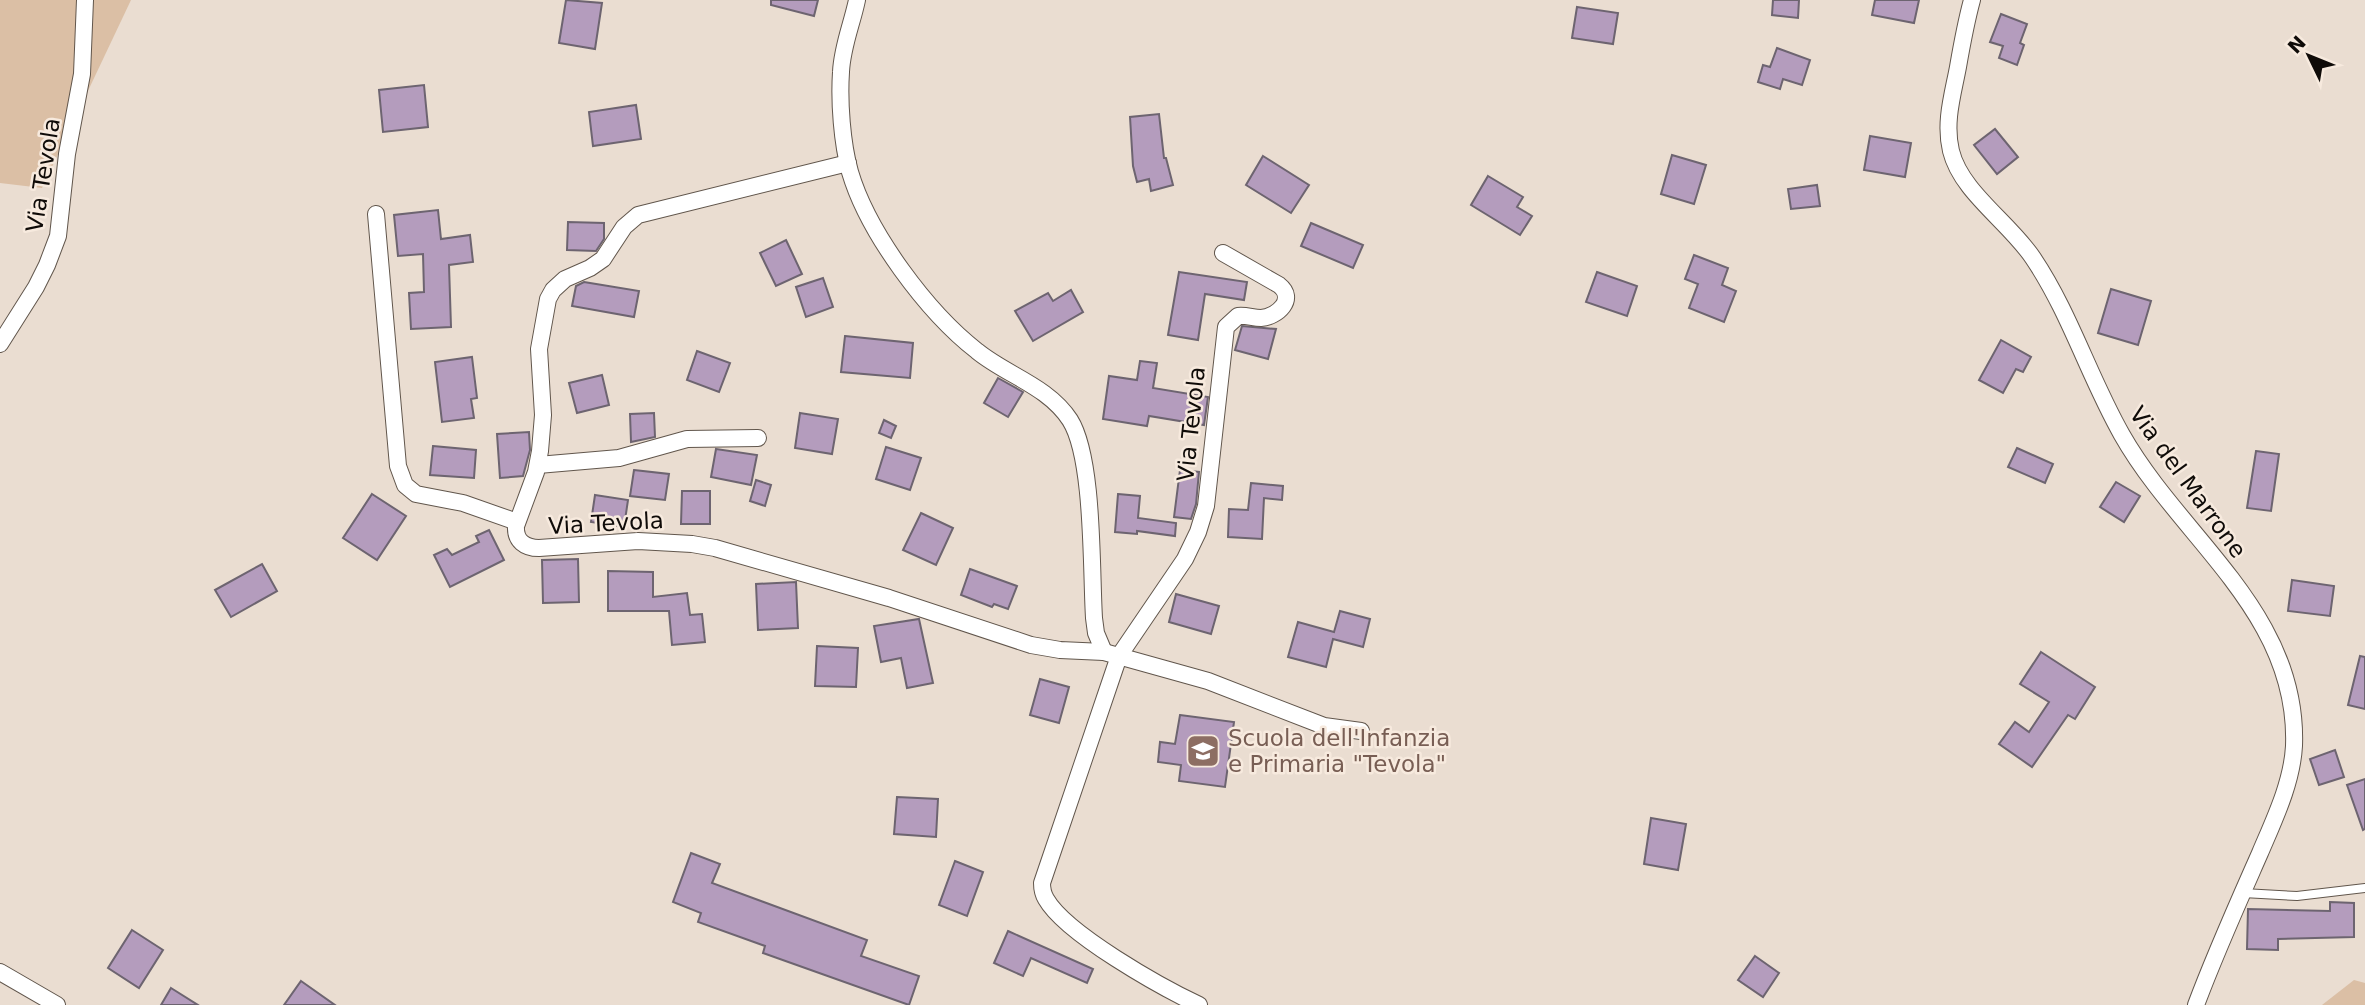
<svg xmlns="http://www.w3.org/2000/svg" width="2365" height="1005" font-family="'DejaVu Sans',sans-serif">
  <rect width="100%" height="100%" fill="#eaddd1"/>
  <g fill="#dbbfa5">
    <polygon points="0,0 131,0 42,188 0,183"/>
    <polygon points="2354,980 2365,983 2365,1005 2322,1005"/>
  </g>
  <g fill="#b49cbd" stroke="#6d6470" stroke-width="2">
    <polygon points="566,0 602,3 595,49 559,43"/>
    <polygon points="771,0 818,0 814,16 771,5"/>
    <polygon points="1773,0 1799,0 1798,18 1772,15"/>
    <polygon points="1875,0 1919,0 1914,23 1872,15"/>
    <polygon points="1577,7 1618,13 1613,44 1572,38"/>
    <polygon points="2001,14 2027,24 2020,43 2024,45 2017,65 1999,58 2003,46 1990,42"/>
    <polygon points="1777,48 1810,60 1802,85 1783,79 1780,89 1758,82 1763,65 1770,67"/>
    <polygon points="424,85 428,127 383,132 379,90"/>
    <polygon points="636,105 641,139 593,146 589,112"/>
    <polygon points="1159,114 1164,158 1166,158 1173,185 1151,191 1149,179 1137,182 1133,166 1130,117"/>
    <polygon points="1995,129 2018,157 1997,174 1974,145"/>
    <polygon points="1870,136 1911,143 1905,177 1864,170"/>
    <polygon points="1672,155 1706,165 1694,204 1661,194"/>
    <polygon points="1263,156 1309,185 1291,213 1246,185"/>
    <polygon points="1488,176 1523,197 1517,207 1532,216 1520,235 1471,205"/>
    <polygon points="1817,185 1820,206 1791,209 1788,189"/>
    <polygon points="438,210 441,239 470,235 473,262 449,265 451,327 411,329 409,293 424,292 423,254 398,256 394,215"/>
    <polygon points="568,222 604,223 604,239 596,251 567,250"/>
    <polygon points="1311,223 1363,245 1353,268 1301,246"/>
    <polygon points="786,240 802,274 776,286 760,253"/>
    <polygon points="1694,255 1728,268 1722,285 1736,291 1724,322 1689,308 1698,284 1685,279"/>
    <polygon points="1179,272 1247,282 1244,300 1205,294 1198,340 1168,335"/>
    <polygon points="1597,272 1637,286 1627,316 1586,302"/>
    <polygon points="823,278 833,307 806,317 796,287"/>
    <polygon points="584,282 639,291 634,317 572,306 576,286"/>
    <polygon points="2111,289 2151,301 2138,345 2098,333"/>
    <polygon points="1071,290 1083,312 1033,341 1015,311 1048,293 1053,301"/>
    <polygon points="1242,326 1276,329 1268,359 1235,350"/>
    <polygon points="845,336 913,343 910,378 841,372"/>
    <polygon points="2001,340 2031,357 2023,372 2016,369 2003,393 1979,380"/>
    <polygon points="697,351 730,363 719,392 687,380"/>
    <polygon points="472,357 477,398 471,399 474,418 442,422 435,362"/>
    <polygon points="1140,361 1157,363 1153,388 1208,397 1204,425 1149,416 1147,426 1103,419 1109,376 1137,380"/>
    <polygon points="602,375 609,405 577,413 569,383"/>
    <polygon points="998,378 1023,392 1008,417 984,403"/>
    <polygon points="654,413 655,437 631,442 630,414"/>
    <polygon points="800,413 838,419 832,454 795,448"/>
    <polygon points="884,420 896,426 891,438 879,433"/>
    <polygon points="529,432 530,450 523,476 500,478 497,434"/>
    <polygon points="433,446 476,450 474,478 430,475"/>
    <polygon points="886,447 921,458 910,490 876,479"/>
    <polygon points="2017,448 2053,464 2045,483 2008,467"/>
    <polygon points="716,449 757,455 751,485 711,477"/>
    <polygon points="2256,451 2279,454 2271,511 2247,508"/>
    <polygon points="634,470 669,474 665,500 630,496"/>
    <polygon points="1180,470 1199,472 1196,504 1191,519 1174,517"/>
    <polygon points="756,480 771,485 765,506 750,501"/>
    <polygon points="2116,482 2140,496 2124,522 2100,507"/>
    <polygon points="1251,483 1283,486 1282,500 1264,498 1262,539 1228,537 1229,509 1248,510"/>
    <polygon points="682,491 710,491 710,524 681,524"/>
    <polygon points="372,494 406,516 377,560 343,538"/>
    <polygon points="1118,494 1140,496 1138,518 1176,523 1175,536 1137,531 1137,534 1115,532"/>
    <polygon points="595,495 628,500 624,527 591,522"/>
    <polygon points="921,513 953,528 936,565 903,550"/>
    <polygon points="489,530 504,560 450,587 434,555 447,549 452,555 479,542 476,536"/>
    <polygon points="578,559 579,602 543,603 542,560"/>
    <polygon points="262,564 277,591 231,617 215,590"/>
    <polygon points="970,569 1017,586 1008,609 994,604 992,607 961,595"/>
    <polygon points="608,571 653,572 653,597 687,593 690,615 702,614 705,642 672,645 669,611 608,611"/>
    <polygon points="2292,580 2334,586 2330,616 2288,611"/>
    <polygon points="796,582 798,628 758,630 756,584"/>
    <polygon points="1176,594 1219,606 1211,634 1169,622"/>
    <polygon points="1340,611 1370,619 1363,647 1333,639 1326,667 1288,657 1298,622 1334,632"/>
    <polygon points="919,619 933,683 907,688 901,658 881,662 874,626"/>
    <polygon points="817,646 858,648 856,687 815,686"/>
    <polygon points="2041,652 2095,687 2075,719 2068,715 2032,767 1999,744 2015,722 2029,732 2049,702 2020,684"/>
    <polygon points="2360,656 2365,657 2365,709 2348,705"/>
    <polygon points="1040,679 1069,687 1059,723 1030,715"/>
    <polygon points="1180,715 1234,722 1225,787 1179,781 1181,765 1158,762 1160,742 1175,744"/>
    <polygon points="2335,750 2344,777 2319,785 2310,759"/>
    <polygon points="2365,779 2365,829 2363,830 2347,785"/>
    <polygon points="897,797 938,799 936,837 894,834"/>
    <polygon points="1651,818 1686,824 1678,870 1644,864"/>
    <polygon points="691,853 720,864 712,883 867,940 861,956 919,976 909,1005 763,953 765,946 698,922 701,913 673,902"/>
    <polygon points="955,861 983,872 967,916 939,905"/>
    <polygon points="2330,902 2354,903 2354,937 2278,939 2278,950 2247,949 2248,909 2330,911"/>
    <polygon points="132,930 163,950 139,988 108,968"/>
    <polygon points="1008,931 1093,969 1087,983 1031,958 1023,976 994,963"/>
    <polygon points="1755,956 1779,973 1763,997 1738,980"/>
    <polygon points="301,981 335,1005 284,1005"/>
    <polygon points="171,988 198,1005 161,1005"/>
  </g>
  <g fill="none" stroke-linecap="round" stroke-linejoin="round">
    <defs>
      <polyline id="service" points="2243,893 2297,896 2365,888"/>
      <g id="minor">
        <path d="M 857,0 C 852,24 842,47 841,72 C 839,102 842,143 850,172 C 868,233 927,312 977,351 C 1006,375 1048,386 1070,420 C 1094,458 1091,569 1094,618 L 1096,633 L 1104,652"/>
        <path d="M 1972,0 C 1966,22 1962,44 1958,67 C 1953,94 1944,122 1951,151 C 1961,192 2009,222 2033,258 C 2070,313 2089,377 2122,435 C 2181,539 2299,613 2294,746 C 2292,783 2274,820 2260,853 C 2238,903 2215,954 2196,1005"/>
        <path d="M 848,163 L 638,215 L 624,227 L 603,259 L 590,268 L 565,279 L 553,290 L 548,299 L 539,349 L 543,415 L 540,451 L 536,472 L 516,526 C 515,541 525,548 539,548 L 638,541 L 692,544 L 715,548 L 889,598 L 1031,645 L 1060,650 L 1104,652 L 1208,681 L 1324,726 L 1361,731"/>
        <polyline points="376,214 398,466 405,485 416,494 463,503 517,522"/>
        <polyline points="0,344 36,287 47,265 58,236 67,154 82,74 85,0"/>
        <polyline points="538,465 619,458 687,439 758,438"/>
        <polyline points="0,972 57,1005"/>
        <path d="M 1199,1005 C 1161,987 1066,934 1046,899 C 1043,894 1042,889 1042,883 L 1119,656 L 1185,559 L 1198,532 L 1206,506 L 1226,327 L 1238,316 C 1246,315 1253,318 1261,318 C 1277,317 1297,299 1279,285 L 1223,253"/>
      </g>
    </defs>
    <use href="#service" stroke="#61564c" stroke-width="10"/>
    <use href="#minor" stroke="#61564c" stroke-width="18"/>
    <use href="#service" stroke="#fff" stroke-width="8"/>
    <use href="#minor" stroke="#fff" stroke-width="16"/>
  </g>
  <defs>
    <symbol id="school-square" viewBox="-11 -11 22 22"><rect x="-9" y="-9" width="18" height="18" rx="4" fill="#8d6e63" stroke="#f7eade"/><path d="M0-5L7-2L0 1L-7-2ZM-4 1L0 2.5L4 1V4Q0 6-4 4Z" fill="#fff"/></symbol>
  </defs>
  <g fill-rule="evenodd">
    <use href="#school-square" x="1184" y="732" width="38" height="38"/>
  </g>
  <g text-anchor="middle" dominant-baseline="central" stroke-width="5" stroke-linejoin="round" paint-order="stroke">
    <g font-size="23" fill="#0f0b08" stroke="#f7eade">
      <text transform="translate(43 175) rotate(-81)">Via Tevola</text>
      <text transform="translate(1191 424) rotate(-84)">Via Tevola</text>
      <text transform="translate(2188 482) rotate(54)">Via del Marrone</text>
      <text transform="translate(606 523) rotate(-3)">Via Tevola</text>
    </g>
    <g font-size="23" fill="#785e54" stroke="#f7eade" text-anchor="start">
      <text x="1228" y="738">Scuola dell'Infanzia<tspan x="1228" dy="26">e Primaria "Tevola"</tspan></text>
    </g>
  </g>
  <g transform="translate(2309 56) rotate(313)" stroke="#f7eade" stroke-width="5" paint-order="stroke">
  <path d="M0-5L12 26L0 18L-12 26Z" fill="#0f0b08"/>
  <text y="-10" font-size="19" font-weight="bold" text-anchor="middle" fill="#0f0b08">N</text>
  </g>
</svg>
